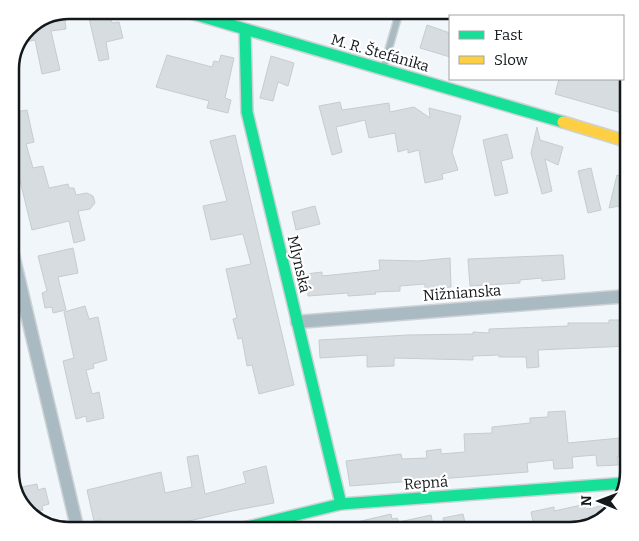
<svg xmlns="http://www.w3.org/2000/svg" width="639" height="541" font-family="Bitter,serif">
  <rect width="100%" height="100%" fill="#f0f6fa"/>
  <g fill="#d6dcdf" stroke="#c6cccf">
    <polygon points="64,12 66,29 51,31 60,70 42,74 35,40 21,43 27,30 33,29 32,24"/>
    <polygon points="110,13 112,23 119,22 123,38 106,42 109,59 99,61 89,18"/>
    <polygon points="427,25 450,33 450,57 420,48"/>
    <polygon points="167,55 212,67 214,61 219,62 221,55 234,58 225,98 231,100 228,113 207,108 209,101 156,87"/>
    <polygon points="271,56 294,63 288,86 278,82 273,101 260,98"/>
    <polygon points="559,79 627,79 624,90 629,91 629,115 555,94"/>
    <polygon points="340,102 342,110 389,103 390,112 414,107 430,118 429,108 461,116 452,152 458,170 442,174 443,179 425,183 419,150 408,153 408,149 398,152 395,133 369,138 365,120 336,127 342,152 332,155 319,106"/>
    <polygon points="27,110 34,142 26,144 33,168 43,166 49,188 68,184 69,188 74,188 76,195 87,193 93,196 95,203 90,209 78,211 85,240 74,243 69,221 32,230 14,156 10,157 10,113"/>
    <polygon points="537,127 540,140 563,147 558,165 545,159 552,191 542,194 531,153"/>
    <polygon points="507,134 513,158 501,161 508,193 495,196 483,140"/>
    <polygon points="235,135 294,385 259,394 252,365 247,366 242,338 238,339 233,319 237,318 226,269 251,264 243,234 211,240 203,206 227,201 210,141"/>
    <polygon points="591,168 601,210 588,213 578,171"/>
    <polygon points="617,175 629,178 629,230 624,231 619,206 609,208"/>
    <polygon points="315,206 320,224 296,230 292,212"/>
    <polygon points="73,248 78,273 58,277 66,310 53,313 52,307 45,308 42,293 47,291 38,256"/>
    <polygon points="563,255 565,279 542,281 542,278 520,280 520,283 470,286 468,259"/>
    <polygon points="450,258 451,287 425,289 425,284 400,286 400,291 375,292 376,294 348,296 348,293 308,296 306,274 322,272 322,276 380,270 379,260 418,261"/>
    <polygon points="85,306 89,319 98,317 107,360 93,364 94,368 86,370 92,394 99,392 104,418 87,422 86,416 76,419 63,361 74,358 64,312"/>
    <polygon points="609,320 629,320 629,346 538,350 539,367 527,368 526,357 499,357 499,355 473,356 473,360 394,358 394,366 367,367 367,355 320,358 319,340 408,335 473,334 473,332 489,333 489,329 568,326 568,323 609,323"/>
    <polygon points="565,411 568,443 620,438 622,457 617,457 618,465 597,466 596,455 572,457 573,468 554,469 553,460 527,463 528,472 350,486 346,461 401,454 402,459 427,458 426,451 441,449 441,454 465,452 464,434 492,433 492,427 530,423 530,418 548,417 548,412"/>
    <polygon points="198,455 205,494 246,483 243,472 266,466 274,503 232,511 146,531 103,531 101,520 94,521 87,490 161,472 165,493 192,487 187,457"/>
    <polygon points="37,484 38,490 45,488 49,504 42,506 43,510 29,513 16,488"/>
    <polygon points="618,502 614,511 570,531 535,531 531,512 554,507 554,511 586,504 587,509"/>
    <polygon points="391,514 392,519 397,518 399,522 431,515 434,531 340,531 340,526"/>
    <polygon points="463,514 467,531 446,531 443,518"/>
  </g>
  <g fill="none" stroke-linecap="round" stroke-linejoin="round">
    <defs>
      <polyline id="lane" points="383,69 400,10"/>
      <g id="street">
        <polyline points="10,242 78,531"/>
        <polyline points="297,322 629,296"/>
      </g>
      <g id="fast">
        <polyline points="180,10 563,122"/>
        <polyline points="245,30 247,112 341,504"/>
        <polyline points="231,531 341,504 626,483"/>
      </g>
      <polyline id="slow" points="563,122 629,142"/>
    </defs>
    <use href="#lane" stroke="#cdd2d5" stroke-width="9"/>
    <use href="#street" stroke="#cdd2d5" stroke-width="15"/>
    <use href="#fast" stroke="#cdd2d5" stroke-width="14"/>
    <use href="#slow" stroke="#cdd2d5" stroke-width="14"/>
    <use href="#lane" stroke="#aabac3" stroke-width="6"/>
    <use href="#street" stroke="#aabac3" stroke-width="12"/>
    <use href="#fast" stroke="#16e098" stroke-width="11"/>
    <use href="#slow" stroke="#ffcf43" stroke-width="11"/>
  </g>
  <g text-anchor="middle" dominant-baseline="central" stroke-width="4.5" stroke-linejoin="round" paint-order="stroke">
    <g font-size="15" fill="#13181b" stroke="#fff">
      <text transform="translate(380 53) rotate(16)">M. R. Štefánika</text>
      <text transform="translate(299 264) rotate(77)">Mlynská</text>
      <text transform="translate(462 293) rotate(-4)">Nižnianska</text>
      <text transform="translate(426 483) rotate(-4)">Repná</text>
    </g>
  </g>
  <path d="M0 0H639V541H0ZM69 19H570A50 50 0 0 1 620 69V472A50 50 0 0 1 570 522H69A50 50 0 0 1 19 472V69A50 50 0 0 1 69 19Z" fill="#fff" fill-rule="evenodd"/>
  <path fill="none" stroke="#13181b" stroke-width="2.5" d="M69 19H570A50 50 0 0 1 620 69V472A50 50 0 0 1 570 522H69A50 50 0 0 1 19 472V69A50 50 0 0 1 69 19Z"/>
  <rect x="449" y="15" width="175" height="65" fill="#ffffff" stroke="#a1a3a4"/>
  <rect x="459" y="31" width="25" height="8" fill="#16e098" stroke="#a1a3a4"/>
  <text x="494" y="40" font-size="15" fill="#13181b">Fast</text>
  <rect x="459" y="56" width="25" height="8" fill="#ffcf43" stroke="#a1a3a4"/>
  <text x="494" y="65" font-size="15" fill="#13181b">Slow</text>
  <g transform="translate(599 501) rotate(271)" stroke="#ffffff" stroke-width="4" paint-order="stroke">
  <path d="M0-4L9 19L0 12L-9 19Z" fill="#13181b"/>
  <text y="-8" font-size="14" font-weight="bold" text-anchor="middle" fill="#13181b">N</text>
  </g>
</svg>
